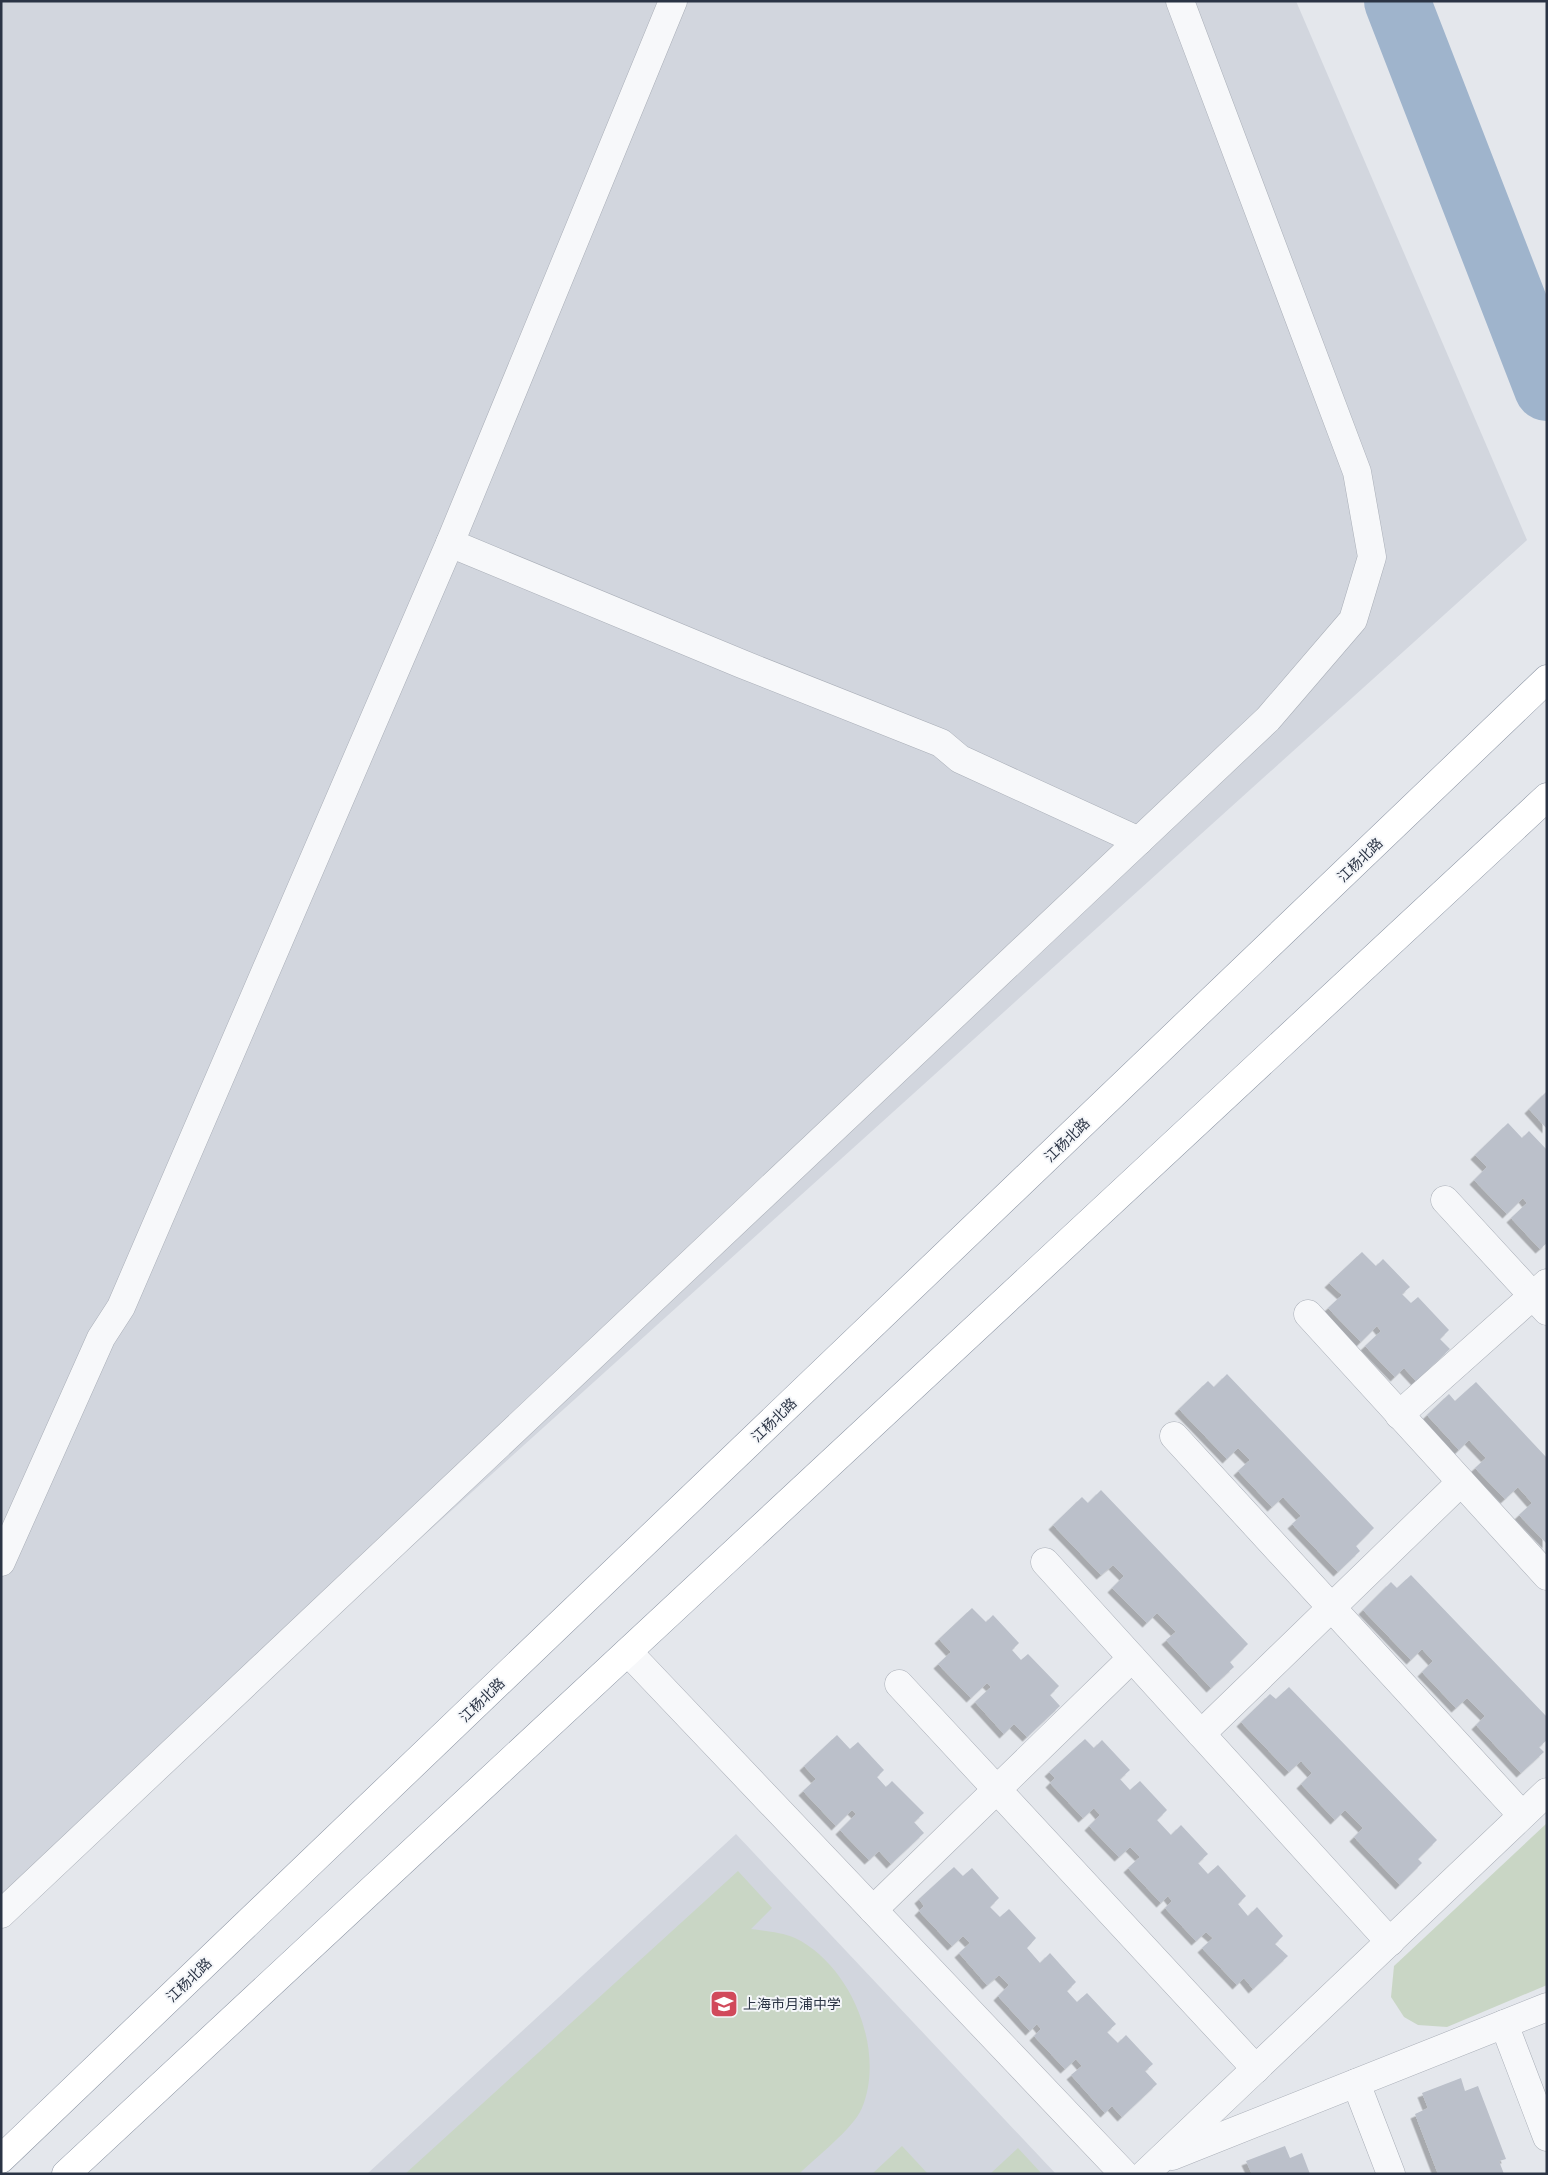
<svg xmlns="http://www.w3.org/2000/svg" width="1548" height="2175" font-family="'DM Sans','Noto Sans SC',sans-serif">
  <defs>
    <filter id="shadow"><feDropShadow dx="-4.5" dy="4.5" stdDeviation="0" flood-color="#0004"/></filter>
  </defs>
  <rect width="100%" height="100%" fill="#e4e7ec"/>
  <g fill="#d2d6de">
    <polygon points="1,1 1296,1 1527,540 1,1917"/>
    <polygon points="736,1834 1056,2174 367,2174"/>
  </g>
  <g fill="#c9d6c5">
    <polygon points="1547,1823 1547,1985 1447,2027 1418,2025 1404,2017 1391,1997 1394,1966"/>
    <path d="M 738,1871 L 772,1908 L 751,1929 C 765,1931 782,1932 795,1938 C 851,1965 886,2050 862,2108 C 853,2129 816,2157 799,2174 L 405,2174 Z"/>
    <polygon points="902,2146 928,2174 872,2174"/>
    <polygon points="1018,2148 1042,2174 990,2174"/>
  </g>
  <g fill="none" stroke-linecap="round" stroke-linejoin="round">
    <polyline stroke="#9fb4cc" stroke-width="66" points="1397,1 1547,388"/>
  </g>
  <g fill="#bbc0ca" filter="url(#shadow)">
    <polygon points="1547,1091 1547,1129 1529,1109"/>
    <polygon points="1508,1123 1522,1138 1529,1131 1547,1150 1547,1243 1540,1249 1511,1218 1527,1203 1523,1198 1507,1214 1474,1180 1487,1167 1475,1155"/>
    <polygon points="1362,1252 1376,1266 1383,1259 1410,1287 1402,1294 1411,1303 1418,1297 1449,1330 1440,1339 1450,1349 1416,1381 1404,1368 1395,1377 1365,1346 1381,1331 1377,1326 1361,1342 1328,1308 1342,1295 1329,1283"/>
    <polygon points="1227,1374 1374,1528 1356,1546 1360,1551 1338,1572 1292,1524 1301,1516 1283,1497 1272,1507 1238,1471 1250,1460 1238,1448 1227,1459 1179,1409 1208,1381 1214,1387"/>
    <polygon points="1476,1382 1547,1458 1547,1544 1519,1515 1532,1503 1518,1487 1505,1499 1475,1468 1486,1458 1469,1440 1459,1450 1427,1415 1449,1394 1455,1401"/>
    <polygon points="1101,1490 1248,1644 1230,1662 1234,1667 1211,1688 1166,1640 1176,1632 1157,1613 1147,1623 1112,1588 1124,1576 1113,1565 1101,1575 1053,1525 1082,1497 1088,1503"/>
    <polygon points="1411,1575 1547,1717 1547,1740 1539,1747 1544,1752 1521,1773 1476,1725 1485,1716 1467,1698 1456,1708 1422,1672 1433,1661 1422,1649 1411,1660 1363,1610 1391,1582 1397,1588"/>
    <polygon points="972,1608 986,1622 993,1615 1019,1643 1012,1650 1021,1660 1028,1654 1059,1686 1050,1695 1060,1706 1027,1737 1014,1724 1004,1734 975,1702 991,1687 987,1683 971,1698 938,1664 951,1652 939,1639"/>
    <polygon points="1289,1687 1437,1840 1418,1859 1422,1863 1400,1885 1354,1837 1363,1828 1345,1810 1335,1820 1301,1784 1312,1773 1301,1761 1289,1772 1241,1722 1270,1694 1276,1699"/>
    <polygon points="837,1735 850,1749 858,1742 884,1770 877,1777 886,1787 892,1781 924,1813 914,1822 924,1833 891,1864 879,1851 869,1860 840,1830 856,1814 852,1810 836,1826 803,1791 816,1779 804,1766"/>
    <polygon points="1085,1739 1094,1748 1102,1740 1130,1770 1120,1779 1130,1790 1140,1781 1167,1810 1157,1820 1171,1835 1181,1825 1208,1854 1198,1863 1208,1874 1218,1865 1246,1896 1238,1904 1248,1916 1257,1907 1283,1936 1275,1944 1288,1956 1253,1989 1244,1978 1237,1985 1202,1948 1213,1938 1206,1932 1196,1941 1165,1908 1172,1901 1168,1896 1161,1903 1128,1868 1140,1857 1130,1847 1119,1857 1089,1826 1100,1815 1094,1808 1083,1818 1050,1783 1055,1778 1049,1772"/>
    <polygon points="954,1867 963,1876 972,1868 999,1898 990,1907 1000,1917 1009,1909 1036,1938 1027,1948 1040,1963 1050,1953 1076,1982 1067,1991 1077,2002 1087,1993 1116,2024 1107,2032 1118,2043 1126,2035 1153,2064 1145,2071 1157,2084 1122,2117 1112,2106 1105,2113 1071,2075 1082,2066 1076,2059 1065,2069 1034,2036 1041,2029 1037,2024 1030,2031 998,1996 1009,1985 999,1975 987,1985 959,1953 970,1943 963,1936 952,1946 919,1911 924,1906 919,1899"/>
    <polygon points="1461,2078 1465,2091 1478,2086 1506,2159 1499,2161 1504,2174 1438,2174 1415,2114 1428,2108 1422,2093"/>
    <polygon points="1285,2146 1290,2158 1302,2153 1310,2174 1252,2174 1246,2161"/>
  </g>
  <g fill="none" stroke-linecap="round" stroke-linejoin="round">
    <defs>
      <g id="minor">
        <polyline points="450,543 742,664 941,743 960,759 1139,841"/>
        <polyline points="1445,1200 1547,1311"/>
        <polyline points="1308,1314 1547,1576"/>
        <polyline points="1399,1415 1547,1283"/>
        <polyline points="1174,1436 1522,1815"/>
        <polyline points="1,1562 101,1338 121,1307 450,543 673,1"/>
        <polyline points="1045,1562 1390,1942"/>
        <polyline points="628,1652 1124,2174"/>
        <polyline points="899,1684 1256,2069"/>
        <polyline points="1201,1734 1461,1482"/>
        <polyline points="873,1910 1132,1658"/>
        <polyline points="1,1914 1268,719 1353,620 1372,557 1357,472 1180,1"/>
        <polyline points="1504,2024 1547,2137"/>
        <polyline points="1356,2083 1391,2174"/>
        <polyline points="1172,2156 1547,2007"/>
        <polyline points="1145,2174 1547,1792"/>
      </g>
      <g id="highway">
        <polyline points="1,2159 1547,679"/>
        <polyline points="66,2174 1547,797"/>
      </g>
    </defs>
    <use href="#minor" stroke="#a9aeb7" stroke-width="29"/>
    <use href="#highway" stroke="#8b94a3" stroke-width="29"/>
    <use href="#minor" stroke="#f7f8fa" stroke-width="28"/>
    <use href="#highway" stroke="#fff" stroke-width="28"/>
  </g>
  <defs>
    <symbol id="school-square" viewBox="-11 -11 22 22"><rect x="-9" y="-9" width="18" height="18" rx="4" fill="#d1495b" stroke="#f4f6f9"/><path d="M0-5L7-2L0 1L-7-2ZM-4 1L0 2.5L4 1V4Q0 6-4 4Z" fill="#fff"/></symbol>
  </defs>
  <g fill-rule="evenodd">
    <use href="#school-square" x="708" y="1988" width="32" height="32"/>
  </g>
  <g text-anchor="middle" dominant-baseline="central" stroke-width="4" stroke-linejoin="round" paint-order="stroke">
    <g font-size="14" fill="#2b3445" stroke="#f4f6f9">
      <text transform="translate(1360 860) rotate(-44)">江杨北路</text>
      <text transform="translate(1067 1140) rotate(-44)">江杨北路</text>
      <text transform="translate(774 1420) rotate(-44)">江杨北路</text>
      <text transform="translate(482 1700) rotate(-44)">江杨北路</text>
      <text transform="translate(189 1980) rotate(-44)">江杨北路</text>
    </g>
    <g font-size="14" fill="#2b3445" stroke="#f4f6f9" text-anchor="start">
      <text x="743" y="2004">上海市月浦中学</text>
    </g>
  </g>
  <rect width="1548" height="2175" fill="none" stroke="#2b3445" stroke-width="5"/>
</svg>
